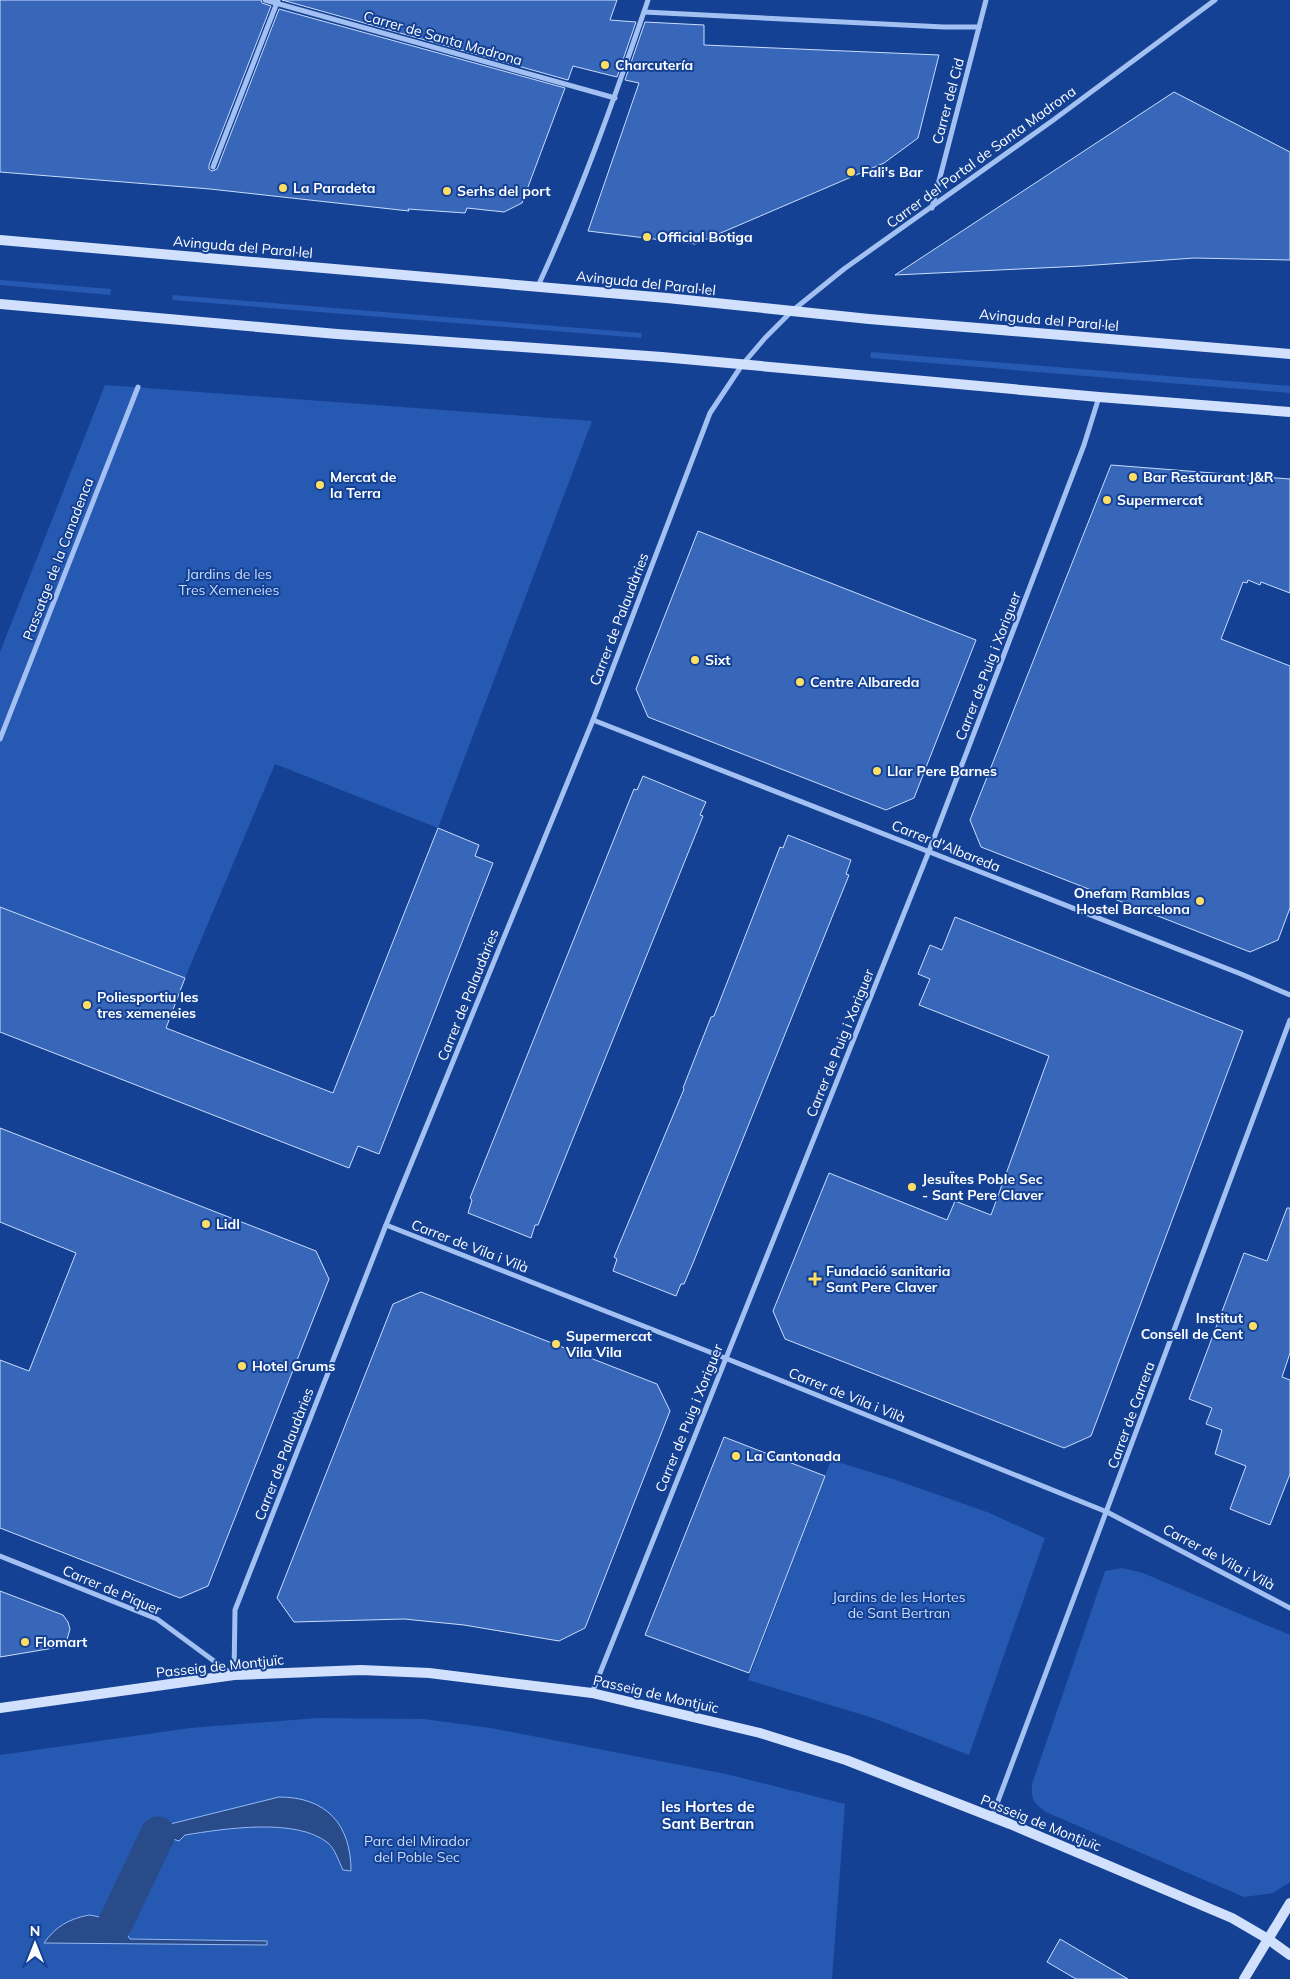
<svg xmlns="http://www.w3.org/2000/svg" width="1290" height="1979" font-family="Mulish,sans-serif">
  <rect width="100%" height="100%" fill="#144193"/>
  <g fill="#2659b2">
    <polygon points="0,280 111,289 110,295 0,285"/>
    <polygon points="173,295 642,333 641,338 172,300"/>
    <polygon points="871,352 1290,386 1290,393 870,358"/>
    <polygon points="105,385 592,421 438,828 275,764 185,978 0,907 0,652"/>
    <polygon points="831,1460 893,1479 987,1512 1045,1538 969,1755 873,1718 748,1680"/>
    <path d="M 1122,1568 L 1143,1573 L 1290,1635 L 1290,1882 L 1273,1893 L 1244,1897 L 1048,1813 C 1034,1803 1031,1802 1032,1784 L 1105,1571 Z"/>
    <polygon points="318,1718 424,1719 491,1728 726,1774 845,1804 832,1979 0,1979 0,1755 190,1728"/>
  </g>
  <g fill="#294b89" stroke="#95b9f5">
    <path d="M 279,1797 C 326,1797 351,1824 351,1871 L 343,1870 C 339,1862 335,1849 328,1843 C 296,1817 223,1829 185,1835 L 179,1841 L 154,1833 L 158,1827 Z"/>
    <path d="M 89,1915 C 105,1917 122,1924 130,1939 L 267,1941 L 267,1945 L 44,1943 C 56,1926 69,1919 89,1915 Z"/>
  </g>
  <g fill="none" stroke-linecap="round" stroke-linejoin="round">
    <polyline stroke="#294b89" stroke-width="35" points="115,1924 158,1834"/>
  </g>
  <g fill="#3867ba" stroke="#caddfc">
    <polygon points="0,0 261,0 262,3 271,6 209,165 209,169 212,171 217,169 279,9 565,88 522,203 504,212 467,208 465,213 408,209 409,211 210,189 0,172"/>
    <polygon points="282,0 617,0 610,20 636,22 617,77 573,66 568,80"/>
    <polygon points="645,22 704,25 704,45 939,55 918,138 884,163 695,244 588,231 639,83 625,80"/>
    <polygon points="1174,92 1290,152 1290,260 1194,258 1082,266 895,275"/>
    <polygon points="1111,465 1290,479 1290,593 1261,582 1260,585 1248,580 1247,583 1243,582 1221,639 1290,666 1290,908 1278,940 1250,952 981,847 970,820"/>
    <polygon points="698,531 976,640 914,798 886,810 648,717 636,689"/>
    <polygon points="643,776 706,802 700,815 703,816 538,1225 535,1225 531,1238 468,1213 472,1200 470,1198 634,789 637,790"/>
    <polygon points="438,828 479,845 475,856 493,863 379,1154 358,1146 349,1168 0,1032 0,907 185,978 166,1028 333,1093"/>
    <polygon points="788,835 851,860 846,874 849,875 693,1263 684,1284 681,1284 676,1296 613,1271 617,1259 614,1257 684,1089 683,1088 711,1017 714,1016 780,847 783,848"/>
    <polygon points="955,917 1243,1031 1091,1436 1064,1448 785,1339 773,1311 829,1173 947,1220 955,1201 991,1215 1049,1056 919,1005 930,979 918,974 930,945 942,950"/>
    <polygon points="0,1128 316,1251 329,1279 208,1586 180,1598 0,1528 0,1360 29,1371 76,1253 0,1222"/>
    <polygon points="1287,1208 1290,1208 1290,1353 1282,1377 1290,1380 1290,1474 1270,1525 1230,1509 1246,1466 1215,1454 1222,1430 1206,1424 1212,1408 1189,1399 1244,1253 1267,1261"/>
    <polygon points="421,1292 657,1384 670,1411 585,1628 559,1641 464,1625 404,1619 294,1622 277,1598 393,1304"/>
    <polygon points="724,1437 825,1476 749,1673 645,1635"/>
    <polygon points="0,1591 63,1615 68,1622 70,1629 66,1643 54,1648 0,1657"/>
    <polygon points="1060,1939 1128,1979 1076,1979 1047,1962"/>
  </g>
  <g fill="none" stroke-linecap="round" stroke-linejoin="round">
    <g stroke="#a3c0f2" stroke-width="5">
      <polyline points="265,0 615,98"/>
      <polyline points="644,12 944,27 979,27"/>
      <polyline points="213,167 278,0"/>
      <polyline points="932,208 986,0"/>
      <path d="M 538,286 C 581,193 615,97 648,0"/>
      <polyline points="593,720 1241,974 1290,995"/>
      <polyline points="0,739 138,387"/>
      <polyline points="386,1225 725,1358 1107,1512 1290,1608"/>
      <polyline points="0,1556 157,1619 233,1675"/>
      <polyline points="234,1675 235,1610 386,1225 593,720 710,413 742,365 765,338 792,311 844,269 1052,121 1215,0"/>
      <polyline points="592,1693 929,851 1084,445 1099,397"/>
      <polyline points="992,1817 1290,1020"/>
    </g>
    <g stroke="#d1e0fc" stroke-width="10">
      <polyline points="0,240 667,298 869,319 1290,354"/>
      <polyline points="0,304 337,334 662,357 1099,397 1290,412"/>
      <polyline points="0,1708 234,1675 361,1670 429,1673 592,1693 760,1733 846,1760 1010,1824 1232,1918 1268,1939 1290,1955"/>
      <polyline points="1244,1979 1290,1903"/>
    </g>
  </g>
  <g fill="#ffdf63" stroke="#144193" stroke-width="2">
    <circle cx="605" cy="65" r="5"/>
    <circle cx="851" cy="172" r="5"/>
    <circle cx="283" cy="188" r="5"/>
    <circle cx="447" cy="191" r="5"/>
    <circle cx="647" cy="237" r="5"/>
    <circle cx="1133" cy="477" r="5"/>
    <circle cx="320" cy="485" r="5"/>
    <circle cx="1107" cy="500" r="5"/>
    <circle cx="695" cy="660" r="5"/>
    <circle cx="800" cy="682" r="5"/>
    <circle cx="877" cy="771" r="5"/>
    <circle cx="1200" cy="901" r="5"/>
    <circle cx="87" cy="1005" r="5"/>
    <circle cx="912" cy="1187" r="5"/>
    <circle cx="206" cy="1224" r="5"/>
    <path d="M812.5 1271.5h5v5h5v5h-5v5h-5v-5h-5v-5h5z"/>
    <circle cx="1253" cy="1326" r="5"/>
    <circle cx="556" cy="1344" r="5"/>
    <circle cx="242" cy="1366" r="5"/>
    <circle cx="736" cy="1456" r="5"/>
    <circle cx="25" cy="1642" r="5"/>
  </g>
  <g text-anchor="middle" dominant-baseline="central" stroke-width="4" stroke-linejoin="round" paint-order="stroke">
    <g font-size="14" fill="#fff" stroke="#144193">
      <text transform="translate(443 38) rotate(16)">Carrer de Santa Madrona</text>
      <text transform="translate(948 101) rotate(-75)">Carrer del Cid</text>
      <text transform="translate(981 157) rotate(-36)">Carrer del Portal de Santa Madrona</text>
      <text transform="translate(243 247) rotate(5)">Avinguda del Paral·lel</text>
      <text transform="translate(646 283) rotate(6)">Avinguda del Paral·lel</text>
      <text transform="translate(1049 320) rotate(5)">Avinguda del Paral·lel</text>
      <text transform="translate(58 559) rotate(-69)">Passatge de la Canadenca</text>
      <text transform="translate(619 619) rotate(-69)">Carrer de Palaudàries</text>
      <text transform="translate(988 666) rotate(-69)">Carrer de Puig i Xoriguer</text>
      <text transform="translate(946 846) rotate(22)">Carrer d'Albareda</text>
      <text transform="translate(468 995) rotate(-68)">Carrer de Palaudàries</text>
      <text transform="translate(840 1043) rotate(-68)">Carrer de Puig i Xoriguer</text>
      <text transform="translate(470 1246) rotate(21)">Carrer de Vila i Vilà</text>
      <text transform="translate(847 1395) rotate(22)">Carrer de Vila i Vilà</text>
      <text transform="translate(1131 1415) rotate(-70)">Carrer de Carrera</text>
      <text transform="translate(689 1418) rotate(-68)">Carrer de Puig i Xoriguer</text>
      <text transform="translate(284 1454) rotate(-69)">Carrer de Palaudàries</text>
      <text transform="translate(1219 1557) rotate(28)">Carrer de Vila i Vilà</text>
      <text transform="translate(112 1590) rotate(23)">Carrer de Piquer</text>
      <text transform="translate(220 1666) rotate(-6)">Passeig de Montjuïc</text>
      <text transform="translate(656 1694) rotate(13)">Passeig de Montjuïc</text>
      <text transform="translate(1041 1823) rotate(22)">Passeig de Montjuïc</text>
    </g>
    <g font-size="14" font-weight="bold" fill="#fff" stroke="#144193" text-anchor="start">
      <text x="615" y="65">Charcutería</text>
      <text x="861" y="172">Fali's Bar</text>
      <text x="293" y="188">La Paradeta</text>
      <text x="457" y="191">Serhs del port</text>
      <text x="657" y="237">Official Botiga</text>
      <text x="330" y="477">Mercat de<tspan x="330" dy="16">la Terra</tspan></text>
      <text x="1143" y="477">Bar Restaurant J&amp;R</text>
      <text x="1117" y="500">Supermercat</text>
      <text x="705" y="660">Sixt</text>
      <text x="810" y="682">Centre Albareda</text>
      <text x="887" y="771">Llar Pere Barnes</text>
      <text x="1190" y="893" text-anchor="end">Onefam Ramblas<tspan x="1190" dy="16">Hostel Barcelona</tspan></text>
      <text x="97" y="997">Poliesportiu les<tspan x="97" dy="16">tres xemeneies</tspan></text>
      <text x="922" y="1179">JesuÏtes Poble Sec<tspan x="922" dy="16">- Sant Pere Claver</tspan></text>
      <text x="216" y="1224">Lidl</text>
      <text x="826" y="1271">Fundació sanitaria<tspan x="826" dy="16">Sant Pere Claver</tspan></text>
      <text x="1243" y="1318" text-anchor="end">Institut<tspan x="1243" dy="16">Consell de Cent</tspan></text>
      <text x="566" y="1336">Supermercat<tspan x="566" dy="16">Vila Vila</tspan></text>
      <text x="252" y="1366">Hotel Grums</text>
      <text x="746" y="1456">La Cantonada</text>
      <text x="35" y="1642">Flomart</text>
    </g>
    <g font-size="14" fill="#caddfc" stroke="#144193">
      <text x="229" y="574">Jardins de les<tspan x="229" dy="16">Tres Xemeneies</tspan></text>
      <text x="899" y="1597">Jardins de les Hortes<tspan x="899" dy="16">de Sant Bertran</tspan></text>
      <text x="417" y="1841">Parc del Mirador<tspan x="417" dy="16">del Poble Sec</tspan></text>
    </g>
    <g font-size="15" font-weight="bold" fill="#fff" stroke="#144193">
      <text x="708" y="1806">les Hortes de<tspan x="708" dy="17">Sant Bertran</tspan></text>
    </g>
  </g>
  <g transform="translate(35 1944)" stroke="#144193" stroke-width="4" paint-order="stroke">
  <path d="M0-4L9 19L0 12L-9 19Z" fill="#ffffff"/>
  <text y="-8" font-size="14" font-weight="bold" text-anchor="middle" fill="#ffffff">N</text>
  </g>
</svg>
